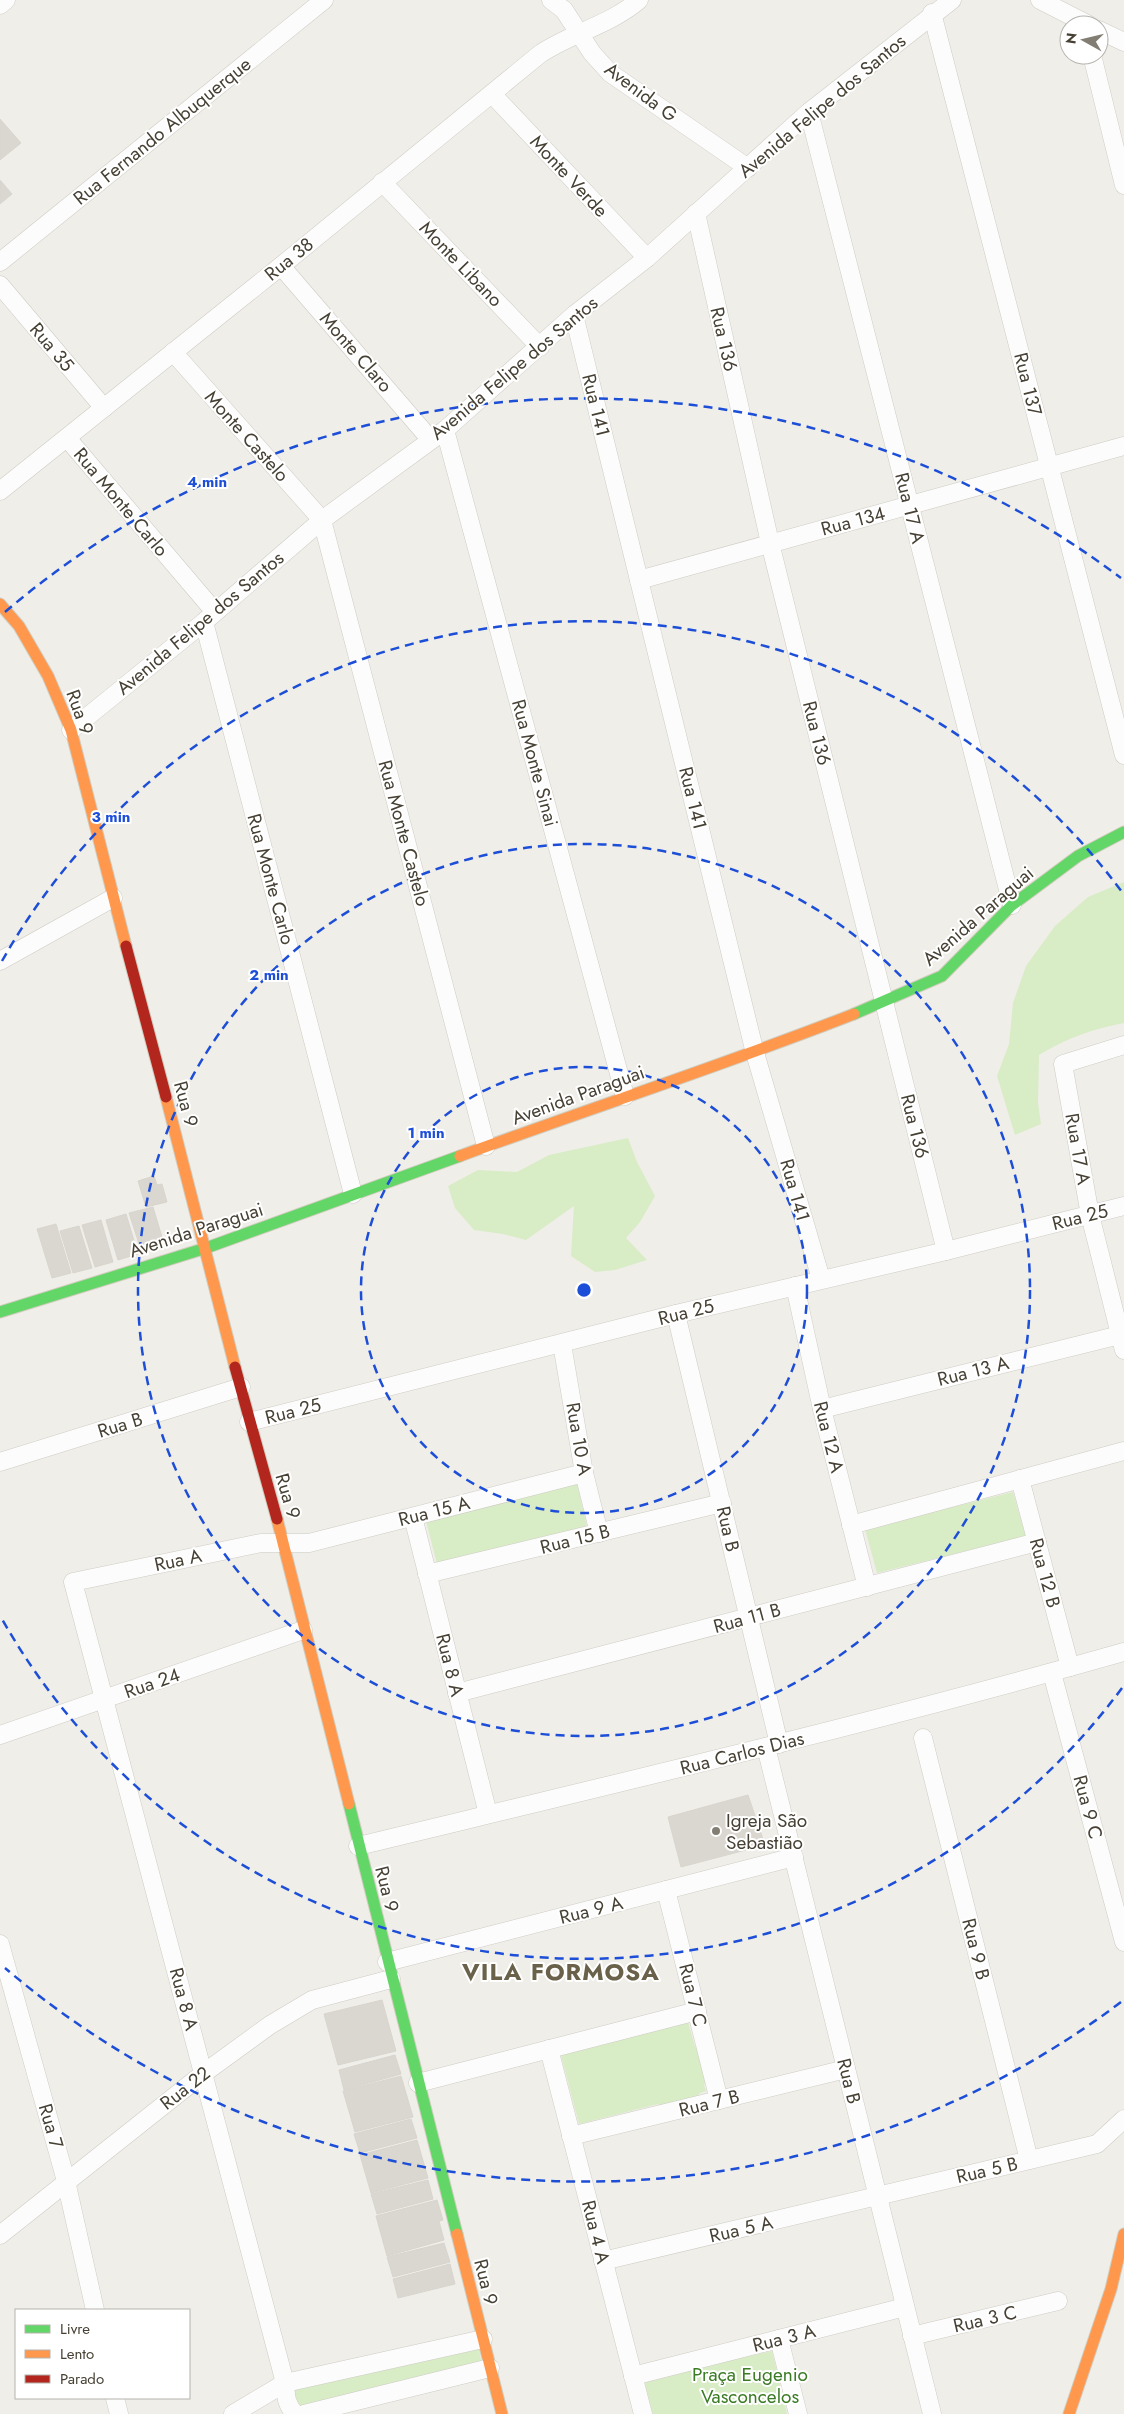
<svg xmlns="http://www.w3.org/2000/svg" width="1124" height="2414" font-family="Jost,sans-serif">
  <rect width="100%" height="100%" fill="#f0eee8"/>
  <g fill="#d8ecc6">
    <path d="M 1124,882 L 1124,1023 C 1092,1029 1067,1038 1039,1055 L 1038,1103 L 1041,1124 L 1015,1135 L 997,1076 L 1009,1044 L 1013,1003 L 1026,966 L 1055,926 L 1088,897 Z"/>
    <polygon points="628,1138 637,1162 655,1196 640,1222 626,1238 647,1260 615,1270 595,1272 571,1256 574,1206 526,1240 503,1234 474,1230 455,1208 448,1186 478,1170 517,1172 549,1155"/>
    <polygon points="577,1483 587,1527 437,1564 426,1521"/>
    <polygon points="1013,1492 1026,1536 877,1573 865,1529"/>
    <polygon points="688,2022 695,2047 702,2048 707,2080 704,2085 706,2091 700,2093 697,2097 659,2108 658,2104 579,2124 561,2055"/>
    <polygon points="478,2344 482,2366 298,2410 289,2402 293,2388"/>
    <polygon points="772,2351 787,2414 653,2414 644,2380"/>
  </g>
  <g fill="#dad7d0" stroke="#d8d5ce">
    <polygon points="0,119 21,143 0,160"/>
    <polygon points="0,180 12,194 0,204"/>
    <polygon points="154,1176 157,1185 162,1184 167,1202 146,1207 138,1181"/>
    <polygon points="153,1207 165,1247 142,1253 129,1213"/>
    <polygon points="126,1214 138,1254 118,1260 106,1220"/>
    <polygon points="101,1220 113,1262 95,1267 82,1225"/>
    <polygon points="56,1224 71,1273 52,1278 37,1229"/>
    <polygon points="79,1226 92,1268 73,1273 60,1231"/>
    <polygon points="748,1795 765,1845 681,1867 668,1817"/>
    <polygon points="382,2000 396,2051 338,2065 324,2014"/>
    <polygon points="395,2055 401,2074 344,2090 339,2070"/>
    <polygon points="401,2076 413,2117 355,2132 343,2091"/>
    <polygon points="411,2119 417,2138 360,2153 354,2134"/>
    <polygon points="417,2140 428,2178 371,2193 360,2155"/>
    <polygon points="428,2180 433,2199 377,2214 371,2194"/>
    <polygon points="437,2200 443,2220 439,2221 444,2240 387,2256 376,2216"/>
    <polygon points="444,2243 450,2262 393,2277 387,2257"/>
    <polygon points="450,2264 455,2284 398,2298 393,2279"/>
  </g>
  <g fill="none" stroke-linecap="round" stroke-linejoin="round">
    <defs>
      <g id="street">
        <polyline points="551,0 564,10 592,53 610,73 748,168"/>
        <polyline points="1040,0 1089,25"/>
        <polyline points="0,5 6,0"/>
        <polyline points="932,13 1124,755"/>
        <polyline points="1099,30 1124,42"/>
        <polyline points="1092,55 1124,185"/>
        <polyline points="492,94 647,258"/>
        <polyline points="809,112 1012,905"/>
        <polyline points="382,182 540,347"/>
        <polyline points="696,213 770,543 946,1251"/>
        <polyline points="0,262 324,0"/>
        <polyline points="281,266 430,439"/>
        <polyline points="0,285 104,408"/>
        <polyline points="574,315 755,1053 821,1279"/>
        <polyline points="173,352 322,520 486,1146"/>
        <polyline points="445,430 625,1096"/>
        <polyline points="67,438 215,612"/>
        <path d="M 0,491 L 281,266 L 540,54 C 571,33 610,25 639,0"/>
        <polyline points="639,580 1124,446"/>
        <polyline points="204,622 353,1194"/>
        <polyline points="71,730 204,622 322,520 445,430 574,315 647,258 809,112 952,0"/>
        <polyline points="0,961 113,898"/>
        <polyline points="1124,1045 1063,1064 1090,1215 1124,1350"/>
        <polyline points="795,1286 822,1409 867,1587"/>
        <polyline points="676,1314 779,1744"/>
        <polyline points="562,1344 584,1473 599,1533"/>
        <polyline points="822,1409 1124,1334"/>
        <polyline points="249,1422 676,1314 946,1251 1124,1206"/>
        <polyline points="0,1462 241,1387"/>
        <polyline points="1020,1479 1070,1667"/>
        <polyline points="413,1517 488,1814"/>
        <polyline points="851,1525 1124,1451"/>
        <polyline points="427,1574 722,1503"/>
        <polyline points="1052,1673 1124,1942"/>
        <polyline points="457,1693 1037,1542"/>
        <polyline points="0,1735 303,1630"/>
        <polyline points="923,1738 1029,2160"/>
        <polyline points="766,1747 932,2414"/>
        <path d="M 358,1846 C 614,1784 870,1724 1124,1652"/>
        <polyline points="666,1890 719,2100"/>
        <polyline points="0,1944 66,2181 95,2310"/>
        <polyline points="387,1962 794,1857"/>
        <polyline points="549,2049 643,2414"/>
        <polyline points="418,2083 697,2011"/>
        <polyline points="571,2136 846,2069"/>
        <polyline points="0,2235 204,2073 270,2025 312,2000 391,1979"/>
        <polyline points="603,2261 1097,2144 1124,2119"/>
        <polyline points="912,2336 1058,2301"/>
        <polyline points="779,2339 798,2414"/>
        <polyline points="633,2376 905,2307"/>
        <polyline points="115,2398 119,2414"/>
        <polyline points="233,2414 285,2383 483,2339"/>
        <path d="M 295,2414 C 286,2404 286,2397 285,2383 L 73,1582 L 261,1543 L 309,1543 L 584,1473"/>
        <polyline points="304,2414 490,2368"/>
      </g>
      <g id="fast">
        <polyline points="854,1014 942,976 1012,905 1078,856 1124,832"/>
        <polyline points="0,1312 206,1248 460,1156"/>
        <polyline points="349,1804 457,2234"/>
      </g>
      <g id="slow">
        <polyline points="0,604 19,626 48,676 71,730 126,946"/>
        <polyline points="166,1097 235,1367"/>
        <path d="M 460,1156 C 591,1108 724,1065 854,1014"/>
        <polyline points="277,1519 349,1804"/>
        <polyline points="457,2234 502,2414"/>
        <polyline points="1069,2414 1111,2289 1124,2234"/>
      </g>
      <g id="jam">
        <polyline points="126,946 166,1097"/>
        <polyline points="235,1367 277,1519"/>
      </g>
    </defs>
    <use href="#street" stroke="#ceccc5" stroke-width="19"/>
    <use href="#fast" stroke="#d0ccbe" stroke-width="13"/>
    <use href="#slow" stroke="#d0ccbe" stroke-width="13"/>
    <use href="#jam" stroke="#d0ccbe" stroke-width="13"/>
    <use href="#street" stroke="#fdfcfc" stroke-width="18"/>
    <use href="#fast" stroke="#63d668" stroke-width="11"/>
    <use href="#slow" stroke="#ff974d" stroke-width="11"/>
    <use href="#jam" stroke="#b3261e" stroke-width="11"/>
  </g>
  <g fill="none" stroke="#1d4ed8" stroke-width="2.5" stroke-dasharray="9 6">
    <circle cx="584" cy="1290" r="223"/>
    <circle cx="584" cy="1290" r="446"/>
    <path d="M1122 1688A669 669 0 0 1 2 1619M2 961A669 669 0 0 1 1122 892"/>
    <path d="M1121 2002A892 892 0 0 1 5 1968M5 612A892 892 0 0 1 1121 578"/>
  </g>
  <circle fill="#827e73" stroke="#fff" stroke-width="2" cx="716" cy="1831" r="5"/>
  <g text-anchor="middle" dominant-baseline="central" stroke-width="4" stroke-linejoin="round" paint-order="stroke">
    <g font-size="19" fill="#464134" stroke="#fff">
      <text transform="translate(641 92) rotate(37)">Avenida G</text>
      <text transform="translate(822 106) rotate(-40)">Avenida Felipe dos Santos</text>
      <text transform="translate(162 131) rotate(-39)">Rua Fernando Albuquerque</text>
      <text transform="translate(569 176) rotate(47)">Monte Verde</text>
      <text transform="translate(289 259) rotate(-39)">Rua 38</text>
      <text transform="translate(461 264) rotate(46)">Monte Libano</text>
      <text transform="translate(724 339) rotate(77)">Rua 136</text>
      <text transform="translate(52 347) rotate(50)">Rua 35</text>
      <text transform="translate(356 352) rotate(49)">Monte Claro</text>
      <text transform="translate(514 368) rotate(-40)">Avenida Felipe dos Santos</text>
      <text transform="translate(1028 384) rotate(76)">Rua 137</text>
      <text transform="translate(596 405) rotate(76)">Rua 141</text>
      <text transform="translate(247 436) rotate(48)">Monte Castelo</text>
      <text transform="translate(121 502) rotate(50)">Rua Monte Carlo</text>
      <text transform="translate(910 508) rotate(76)">Rua 17 A</text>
      <text transform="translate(853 521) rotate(-15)">Rua 134</text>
      <text transform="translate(200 623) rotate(-40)">Avenida Felipe dos Santos</text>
      <text transform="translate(80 712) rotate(70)">Rua 9</text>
      <text transform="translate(817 733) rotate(76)">Rua 136</text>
      <text transform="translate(535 763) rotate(75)">Rua Monte Sinai</text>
      <text transform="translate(693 798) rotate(76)">Rua 141</text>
      <text transform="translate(404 833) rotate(75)">Rua Monte Castelo</text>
      <text transform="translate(271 879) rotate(75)">Rua Monte Carlo</text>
      <text transform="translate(978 916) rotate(-41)">Avenida Paraguai</text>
      <text transform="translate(578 1095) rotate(-20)">Avenida Paraguai</text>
      <text transform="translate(186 1104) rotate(75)">Rua 9</text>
      <text transform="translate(915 1126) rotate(76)">Rua 136</text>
      <text transform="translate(1078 1149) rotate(80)">Rua 17 A</text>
      <text transform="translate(795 1190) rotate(74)">Rua 141</text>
      <text transform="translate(1080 1217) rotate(-14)">Rua 25</text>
      <text transform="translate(196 1230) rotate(-18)">Avenida Paraguai</text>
      <text transform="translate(686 1312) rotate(-14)">Rua 25</text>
      <text transform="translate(973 1371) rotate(-14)">Rua 13 A</text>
      <text transform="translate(293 1411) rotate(-14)">Rua 25</text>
      <text transform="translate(120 1425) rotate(-17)">Rua B</text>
      <text transform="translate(829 1437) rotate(76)">Rua 12 A</text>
      <text transform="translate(579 1439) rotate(80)">Rua 10 A</text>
      <text transform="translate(288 1496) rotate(74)">Rua 9</text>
      <text transform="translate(434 1511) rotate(-14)">Rua 15 A</text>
      <text transform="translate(728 1529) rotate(77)">Rua B</text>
      <text transform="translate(575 1539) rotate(-14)">Rua 15 B</text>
      <text transform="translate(178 1560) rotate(-12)">Rua A</text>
      <text transform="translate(1045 1573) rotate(75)">Rua 12 B</text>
      <text transform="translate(747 1618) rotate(-15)">Rua 11 B</text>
      <text transform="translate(450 1665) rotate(76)">Rua 8 A</text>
      <text transform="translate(152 1683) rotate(-19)">Rua 24</text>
      <text transform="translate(742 1753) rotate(-14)">Rua Carlos Dias</text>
      <text transform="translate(1088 1807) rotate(75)">Rua 9 C</text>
      <text transform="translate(387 1889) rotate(76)">Rua 9</text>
      <text transform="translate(591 1910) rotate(-14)">Rua 9 A</text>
      <text transform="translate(976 1949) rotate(76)">Rua 9 B</text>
      <text transform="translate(693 1995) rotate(76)">Rua 7 C</text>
      <text transform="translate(184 1999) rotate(75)">Rua 8 A</text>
      <text transform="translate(849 2081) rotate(76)">Rua B</text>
      <text transform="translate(185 2088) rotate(-38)">Rua 22</text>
      <text transform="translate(709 2103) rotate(-14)">Rua 7 B</text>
      <text transform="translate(51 2126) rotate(74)">Rua 7</text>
      <text transform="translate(987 2170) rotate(-13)">Rua 5 B</text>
      <text transform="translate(741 2229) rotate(-13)">Rua 5 A</text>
      <text transform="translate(596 2232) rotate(76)">Rua 4 A</text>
      <text transform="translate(486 2282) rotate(76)">Rua 9</text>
      <text transform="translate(985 2319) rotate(-13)">Rua 3 C</text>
      <text transform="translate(784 2338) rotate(-14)">Rua 3 A</text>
    </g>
    <g font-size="19" fill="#464134" stroke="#fff" text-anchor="start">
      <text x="726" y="1820">Igreja São<tspan x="726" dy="22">Sebastião</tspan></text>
    </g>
    <g font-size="19" fill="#3a7b23" stroke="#fff">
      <text x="750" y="2374">Praça Eugenio<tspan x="750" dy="22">Vasconcelos</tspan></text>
    </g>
    <g font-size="24" font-weight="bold" letter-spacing="1" fill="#69614a" stroke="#fff">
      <text x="561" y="1971">VILA FORMOSA</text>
    </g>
  </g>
  <circle cx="584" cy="1290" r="8" fill="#1d4ed8" stroke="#fff" stroke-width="2.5"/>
  <g font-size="15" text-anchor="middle" font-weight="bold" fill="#1d4ed8" stroke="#fff" stroke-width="4" stroke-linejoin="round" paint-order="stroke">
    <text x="207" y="487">4 min</text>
    <text x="111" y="822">3 min</text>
    <text x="269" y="980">2 min</text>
    <text x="426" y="1138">1 min</text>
  </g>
  <rect x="15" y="2309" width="175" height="90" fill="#ffffff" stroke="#b5b3ae"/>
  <rect x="25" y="2325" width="25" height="8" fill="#63d668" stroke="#b5b3ae"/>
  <text x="60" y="2334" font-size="15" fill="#464134">Livre</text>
  <rect x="25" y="2350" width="25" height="8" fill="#ff974d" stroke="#b5b3ae"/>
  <text x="60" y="2359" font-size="15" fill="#464134">Lento</text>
  <rect x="25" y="2375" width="25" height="8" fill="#b3261e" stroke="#b5b3ae"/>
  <text x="60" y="2384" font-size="15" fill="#464134">Parado</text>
  <g transform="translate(1084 40) rotate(278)"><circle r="24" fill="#ffffff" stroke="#b5b3ae"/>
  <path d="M0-4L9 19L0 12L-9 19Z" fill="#827e73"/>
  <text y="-8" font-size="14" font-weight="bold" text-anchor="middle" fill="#464134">N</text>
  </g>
</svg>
